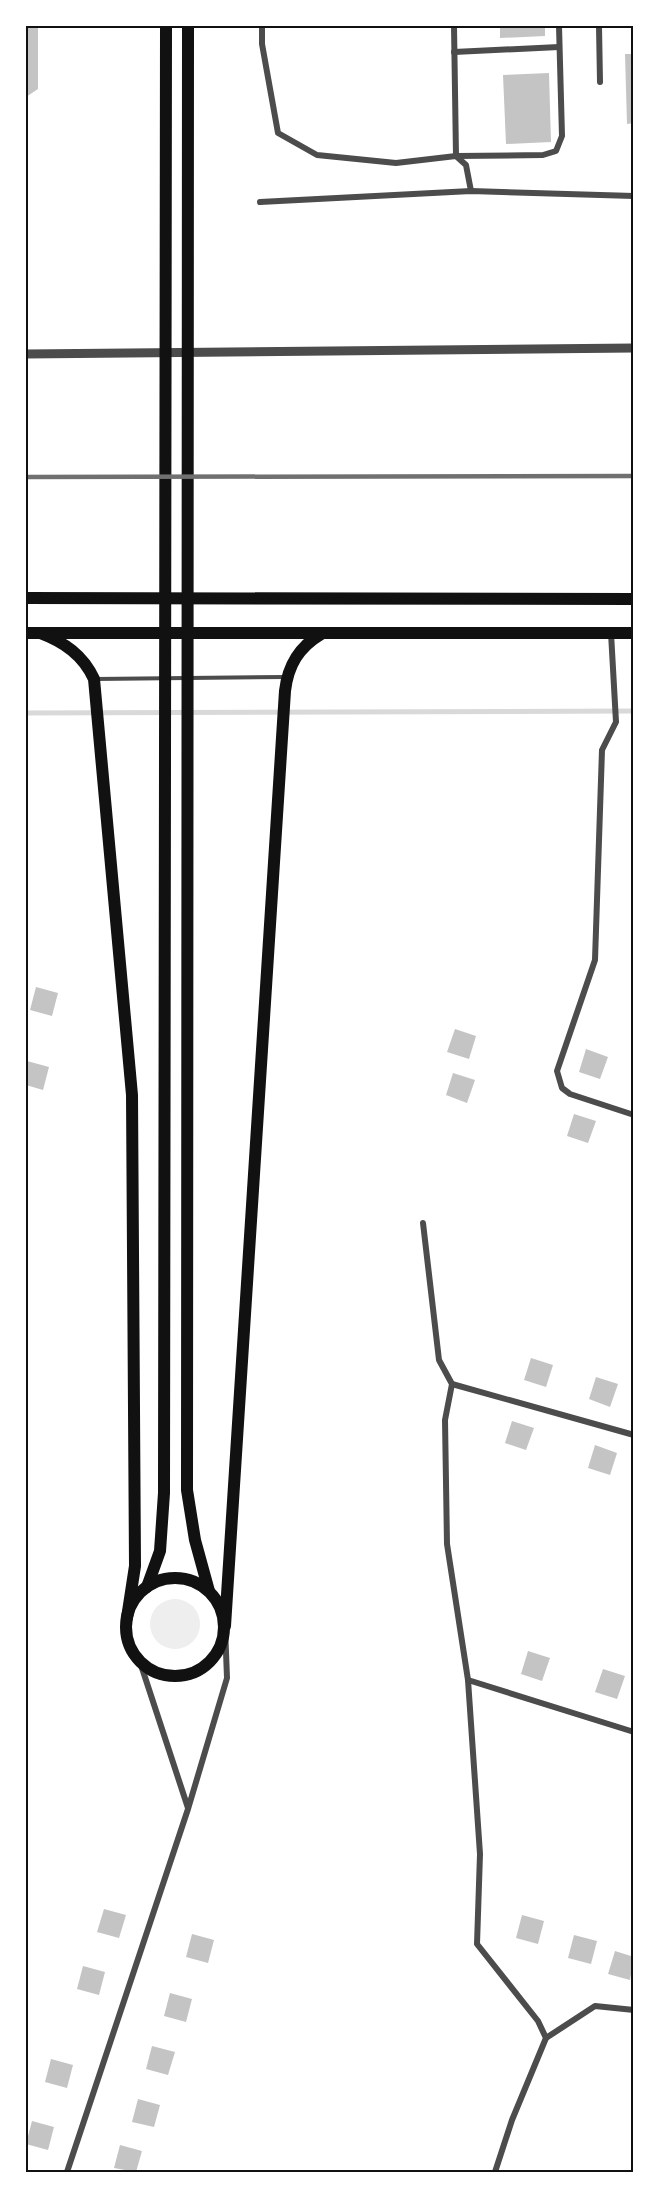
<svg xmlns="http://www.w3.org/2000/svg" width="659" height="2198" font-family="Lora,serif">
  <rect width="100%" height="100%" fill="#fff"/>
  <circle fill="#eee" cx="175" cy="1624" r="25"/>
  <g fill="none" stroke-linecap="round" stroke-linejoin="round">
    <polyline stroke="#d9d9d9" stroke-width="5" points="26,713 634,711"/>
  </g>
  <g fill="#c4c4c4">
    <polygon points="26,26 38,26 38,89 26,97"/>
    <polygon points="500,26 545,26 545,36 500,38"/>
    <polygon points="625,54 634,54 634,123 627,124"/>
    <polygon points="549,73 551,142 506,144 503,75"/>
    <polygon points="36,987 58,993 52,1016 30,1010"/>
    <polygon points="455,1029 476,1036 469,1059 447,1052"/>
    <polygon points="586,1049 608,1057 600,1079 579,1072"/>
    <polygon points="27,1061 49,1067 43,1090 26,1085"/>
    <polygon points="453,1073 475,1080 467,1103 446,1095"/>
    <polygon points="574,1114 596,1121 588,1143 567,1136"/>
    <polygon points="531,1358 553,1365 546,1387 524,1380"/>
    <polygon points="596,1377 618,1384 610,1407 589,1399"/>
    <polygon points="512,1421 534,1428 526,1450 505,1443"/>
    <polygon points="595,1445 617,1453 610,1475 588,1468"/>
    <polygon points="528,1651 550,1658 542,1681 521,1674"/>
    <polygon points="603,1669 625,1676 617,1699 595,1692"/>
    <polygon points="104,1909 126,1915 119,1938 97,1932"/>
    <polygon points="522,1915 544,1921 538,1944 516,1938"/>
    <polygon points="192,1934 214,1940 208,1963 186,1957"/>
    <polygon points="574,1935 597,1941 591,1964 568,1958"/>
    <polygon points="615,1951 634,1957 630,1980 608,1974"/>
    <polygon points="83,1966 105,1972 99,1995 77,1989"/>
    <polygon points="170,1993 192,1999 186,2022 164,2016"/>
    <polygon points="152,2046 175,2052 168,2075 146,2069"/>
    <polygon points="51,2059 73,2065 67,2088 45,2082"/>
    <polygon points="138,2099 160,2105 154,2127 132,2122"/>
    <polygon points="32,2121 54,2127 48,2150 26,2144"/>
    <polygon points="120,2145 142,2151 136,2172 114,2168"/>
  </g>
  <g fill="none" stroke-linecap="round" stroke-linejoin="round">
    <polyline stroke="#4c4c4c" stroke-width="4" points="95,679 285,677"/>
    <g stroke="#4c4c4c" stroke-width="6">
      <polyline points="262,26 262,44 278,133 317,155 396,163 456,156 543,155 556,151 562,136 559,26"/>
      <polyline points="454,26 456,156 466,165 471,191"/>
      <polyline points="599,26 600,82"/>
      <polyline points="454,52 559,47"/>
      <polyline points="260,202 471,191 634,196"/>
      <polyline points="611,633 616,722 602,750 595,960 557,1071 562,1088 570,1094 634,1115"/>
      <polyline points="423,1223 439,1360 452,1384 445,1420 447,1544 468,1680 480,1854 477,1944 538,2021 546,2038 512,2120 495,2172"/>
      <polyline points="452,1384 634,1435"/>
      <polyline points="140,1662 188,1808"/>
      <polyline points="468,1680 634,1732"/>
      <polyline points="546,2038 595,2006 634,2010"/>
      <polyline points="67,2172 188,1809 227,1678 225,1626"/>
    </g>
    <polyline stroke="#4c4c4c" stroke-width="9" points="26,354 634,348"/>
    <g stroke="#111" stroke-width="12">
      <polyline points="188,26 187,1490 195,1540 209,1591"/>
      <circle cx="175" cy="1627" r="49"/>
      <polyline points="147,1587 160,1551 164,1493 166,26"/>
    </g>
    <g stroke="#111" stroke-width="12">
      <polyline points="26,598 634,599"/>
      <polyline points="26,633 634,633"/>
      <path d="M 40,633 C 64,642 83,655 94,679 L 132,1095 L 135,1566 L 127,1618"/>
      <path d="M 225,1626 L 285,691 C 288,665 299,647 321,634"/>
    </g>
    <polyline stroke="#707070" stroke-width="4.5" points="26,477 634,476"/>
  </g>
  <rect width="659" height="2198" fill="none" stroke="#ffffff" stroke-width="54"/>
  <rect x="27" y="27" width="605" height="2144" fill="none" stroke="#111" stroke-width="2"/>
</svg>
